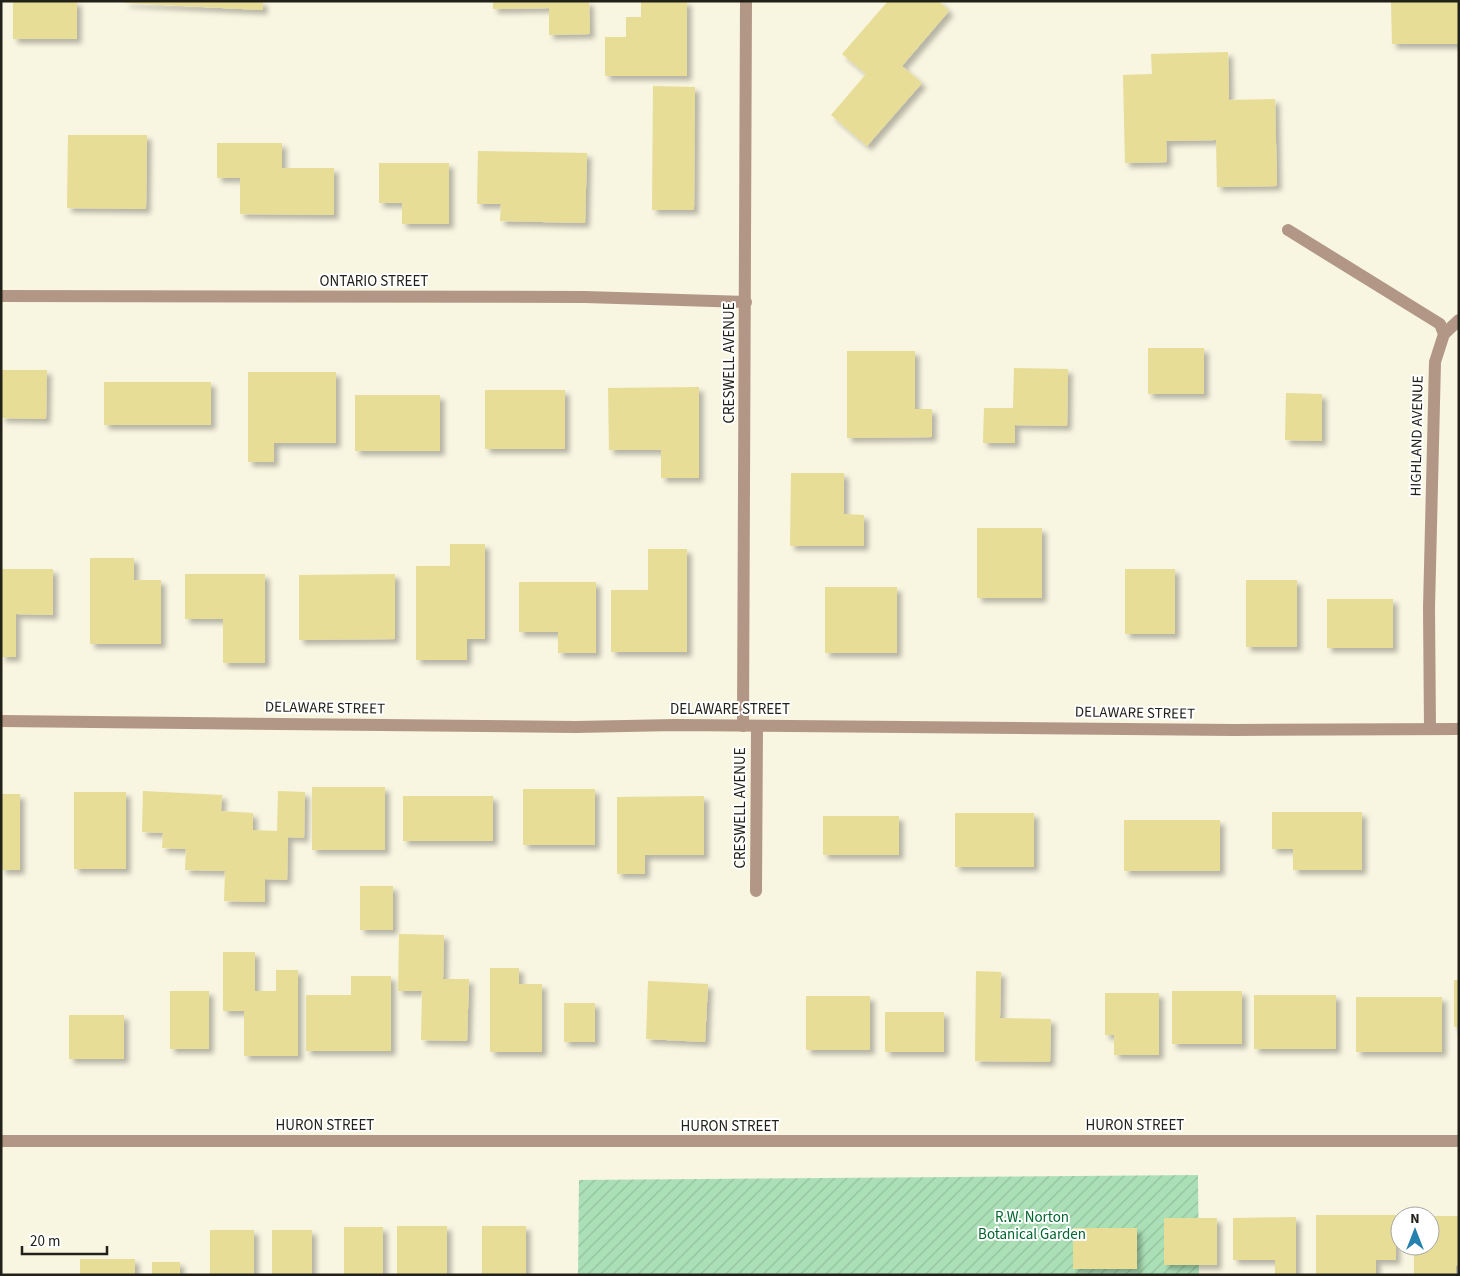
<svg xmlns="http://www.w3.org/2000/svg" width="1460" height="1276" font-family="'Source Sans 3',sans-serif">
  <defs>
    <pattern id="garden-furrows" width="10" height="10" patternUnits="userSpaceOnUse" patternTransform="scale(1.25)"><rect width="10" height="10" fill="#abe0b6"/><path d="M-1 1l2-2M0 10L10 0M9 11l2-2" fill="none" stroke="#93c09c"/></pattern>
    <filter id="shadow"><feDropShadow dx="4.5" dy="4.5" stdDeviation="2.5" flood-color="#0004"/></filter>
  </defs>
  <rect width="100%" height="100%" fill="#f8f5e0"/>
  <polygon fill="url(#garden-furrows)" points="1198,1175 1199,1275 578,1275 579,1180"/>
  <g fill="#e8dd96" filter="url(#shadow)">
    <rect x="13" y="1" width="64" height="38"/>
    <polygon points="125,1 263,1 263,10 125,3"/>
    <polygon points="493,1 589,1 590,34 549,35 549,8 493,9"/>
    <polygon points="641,1 687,1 687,76 605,76 605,37 626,37 626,17 641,17"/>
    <polygon points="888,1 939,1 949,11 902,66 922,83 867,146 831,115 866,74 842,54"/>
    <polygon points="1391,1 1459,1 1459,44 1392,44"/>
    <polygon points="1228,52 1229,100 1275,99 1277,186 1217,187 1216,140 1166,141 1167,162 1125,163 1123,75 1152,74 1151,54"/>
    <polygon points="653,86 695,87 694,210 652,210"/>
    <polygon points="68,135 147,135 146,209 67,208"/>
    <polygon points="217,143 282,143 282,168 334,168 334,215 240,214 240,178 217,178"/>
    <polygon points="478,151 587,153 585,223 500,221 501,204 477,204"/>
    <polygon points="379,163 449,163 449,224 402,224 402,203 379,203"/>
    <rect x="1148" y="348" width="56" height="46"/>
    <polygon points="847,351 915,351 915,409 932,409 932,437 847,438"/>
    <polygon points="1014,368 1068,369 1067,426 1015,425 1015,443 983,443 984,408 1013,408"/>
    <polygon points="1,370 47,370 46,419 1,418"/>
    <polygon points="248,372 336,372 336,443 274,443 274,462 248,462"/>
    <rect x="104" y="382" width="107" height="43"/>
    <polygon points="699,387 699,478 661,478 661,450 609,450 608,388"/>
    <rect x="485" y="390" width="80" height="59"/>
    <polygon points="1286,393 1322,394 1322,441 1285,440"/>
    <rect x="355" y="395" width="85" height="56"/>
    <polygon points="791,473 844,473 844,514 864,515 864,546 790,546"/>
    <rect x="977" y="528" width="65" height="70"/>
    <polygon points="450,544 485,544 485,639 467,639 467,660 416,660 416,566 450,566"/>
    <polygon points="648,549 687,549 687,652 611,652 611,590 648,590"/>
    <polygon points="90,558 134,558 134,580 161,580 161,644 90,644"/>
    <polygon points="1,569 53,569 53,615 16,614 16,657 1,657"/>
    <rect x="1125" y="569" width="50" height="65"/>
    <polygon points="185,574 265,574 265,663 223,663 223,619 185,619"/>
    <polygon points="395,574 395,639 299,640 299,575"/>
    <rect x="1246" y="580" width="51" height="67"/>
    <polygon points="519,582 596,582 596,653 558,653 558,632 519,632"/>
    <rect x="825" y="587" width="72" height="66"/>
    <rect x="1327" y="599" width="66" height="49"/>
    <rect x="312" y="787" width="73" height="63"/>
    <rect x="523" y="789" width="72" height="56"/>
    <polygon points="143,791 222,795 221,811 253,813 253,830 277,831 278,791 305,792 304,838 288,837 287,880 265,879 265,902 224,901 225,871 185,870 186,849 162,848 163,833 142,832"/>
    <rect x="74" y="792" width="52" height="77"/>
    <rect x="1" y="794" width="19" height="76"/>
    <rect x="403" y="796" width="90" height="45"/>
    <polygon points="704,796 704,855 645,855 645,874 617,874 617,797"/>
    <polygon points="1272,812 1362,812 1362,870 1293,870 1293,849 1272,849"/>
    <rect x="955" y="813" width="79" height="54"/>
    <rect x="823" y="816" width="76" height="39"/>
    <rect x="1124" y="820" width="96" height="51"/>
    <rect x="360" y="886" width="33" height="44"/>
    <polygon points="399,934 444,935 443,979 469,979 467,1041 421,1040 422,991 398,991"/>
    <polygon points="223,952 255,952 255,991 276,991 276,970 298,970 298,1056 244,1056 244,1011 223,1011"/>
    <polygon points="490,968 519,968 519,984 542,984 542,1052 490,1052"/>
    <polygon points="976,971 1001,972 1000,1018 1051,1019 1050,1062 975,1061"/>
    <polygon points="351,976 391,976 391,1051 306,1051 306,995 351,995"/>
    <rect x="1454" y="980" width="5" height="47"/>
    <polygon points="648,981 708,984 705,1042 646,1039"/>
    <rect x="170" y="991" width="39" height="58"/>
    <rect x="1172" y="991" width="70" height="53"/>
    <polygon points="1105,993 1159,993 1159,1055 1114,1055 1114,1035 1105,1035"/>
    <rect x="1254" y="995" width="82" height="54"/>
    <rect x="806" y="996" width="64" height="54"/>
    <rect x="1356" y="997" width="86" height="55"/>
    <rect x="564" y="1003" width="31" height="39"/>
    <rect x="885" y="1012" width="59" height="40"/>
    <rect x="69" y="1015" width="55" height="44"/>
    <polygon points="1316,1215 1396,1215 1396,1260 1376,1260 1376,1275 1316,1275"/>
    <polygon points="1430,1216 1459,1216 1459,1266 1456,1266 1456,1275 1414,1275 1414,1246 1430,1246"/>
    <polygon points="1296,1217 1296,1275 1275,1275 1275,1260 1233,1260 1233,1218"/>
    <rect x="1164" y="1218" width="53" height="47"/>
    <rect x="397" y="1226" width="50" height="49"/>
    <rect x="482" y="1226" width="44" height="49"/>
    <rect x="344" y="1227" width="39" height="47"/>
    <rect x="1073" y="1228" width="64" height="41"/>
    <rect x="210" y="1230" width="44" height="45"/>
    <rect x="272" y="1230" width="40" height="45"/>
    <rect x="80" y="1259" width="55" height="16"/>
    <rect x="152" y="1262" width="28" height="13"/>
  </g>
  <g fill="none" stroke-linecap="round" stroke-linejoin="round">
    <g stroke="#b29786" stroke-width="12">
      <polyline points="1288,230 1440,324 1444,334 1435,362 1429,608 1430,729"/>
      <polyline points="1,296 585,297 746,302"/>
      <polyline points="1444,334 1459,320"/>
      <polyline points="1,721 576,727 675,725 1234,730 1459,729"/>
      <polyline points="743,726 746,1"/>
      <polyline points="756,891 757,726"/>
      <polyline points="1,1141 1459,1141"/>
    </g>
  </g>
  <g text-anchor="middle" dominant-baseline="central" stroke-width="4" stroke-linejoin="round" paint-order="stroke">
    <g font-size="15" fill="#222119" stroke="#fff">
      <text x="374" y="281">ONTARIO STREET</text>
      <text transform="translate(729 363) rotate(-90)">CRESWELL AVENUE</text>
      <text transform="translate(1417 436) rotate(-89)">HIGHLAND AVENUE</text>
      <text transform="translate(325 708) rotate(1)">DELAWARE STREET</text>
      <text x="730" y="709">DELAWARE STREET</text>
      <text transform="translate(1135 713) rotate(1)">DELAWARE STREET</text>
      <text transform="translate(740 808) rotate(-90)">CRESWELL AVENUE</text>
      <text x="325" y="1125">HURON STREET</text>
      <text x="1135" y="1125">HURON STREET</text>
      <text x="730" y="1126">HURON STREET</text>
    </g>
    <g font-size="15" fill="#00662e" stroke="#fff">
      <text x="1032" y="1217">R.W. Norton<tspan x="1032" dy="17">Botanical Garden</tspan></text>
    </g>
  </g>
  <rect width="1460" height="1276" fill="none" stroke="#222119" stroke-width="5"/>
  <g transform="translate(1415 1231)"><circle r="24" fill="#ffffff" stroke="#a7a6a3"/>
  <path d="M0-4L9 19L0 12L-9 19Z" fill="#2581ae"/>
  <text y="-8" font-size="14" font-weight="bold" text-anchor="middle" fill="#222119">N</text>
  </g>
  <path d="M22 1246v8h85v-8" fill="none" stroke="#222119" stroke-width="2.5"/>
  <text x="30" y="1246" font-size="15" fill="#222119" stroke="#ffffff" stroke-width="4" paint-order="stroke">20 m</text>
</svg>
